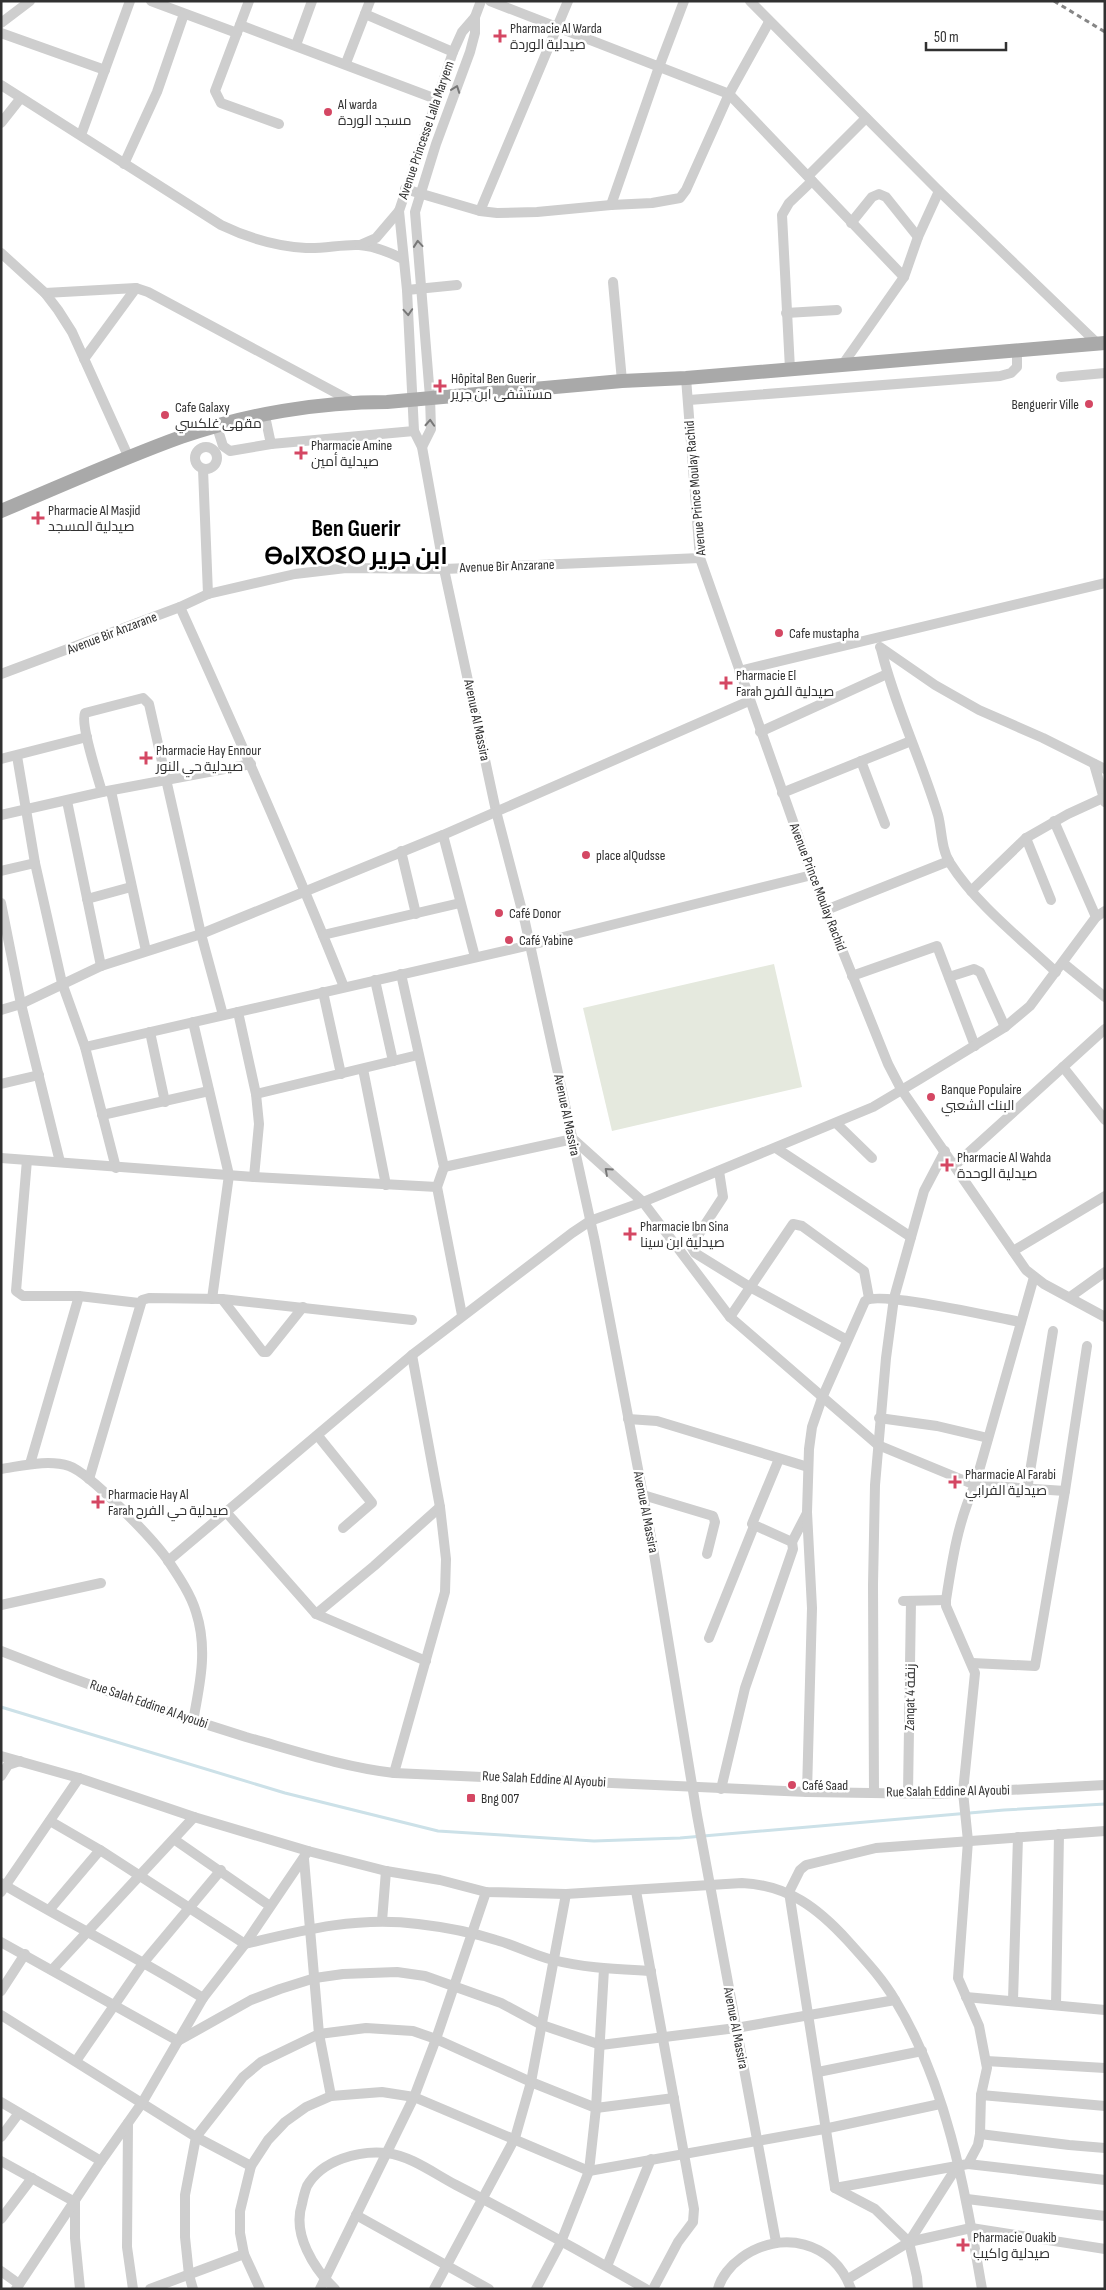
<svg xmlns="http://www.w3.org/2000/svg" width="1106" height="2290" font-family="'Sofia Sans Condensed',Cairo,'Noto Sans Tifinagh',sans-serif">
  <rect width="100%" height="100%" fill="#fff"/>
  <polygon fill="#e5e9de" points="774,964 802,1087 612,1131 583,1008"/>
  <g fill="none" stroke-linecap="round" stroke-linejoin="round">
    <polyline stroke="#cce1e8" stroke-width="3" points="1,1707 285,1793 438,1831 594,1841 680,1838 1004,1810 1105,1804"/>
    <g stroke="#cecece" stroke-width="10">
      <polyline points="151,1 237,33"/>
      <polyline points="249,1 215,91 221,103 279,124"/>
      <polyline points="490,1 729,94 904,277"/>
      <polyline points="750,1 939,191 1098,344"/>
      <polyline points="365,14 453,52"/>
      <polyline points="475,17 462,32 453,52 399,211 407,290 414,431 422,447 444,569 496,811 525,922 595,1242 653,1548 697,1815 776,2242"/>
      <polyline points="1,23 30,1"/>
      <polyline points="240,25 436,99"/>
      <polyline points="1,33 105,70"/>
      <polyline points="296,45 312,1"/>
      <polyline points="346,63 370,1"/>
      <path d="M 1,85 L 221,225 C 248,238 275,246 306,248 C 324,249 342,244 359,245 C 375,246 389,252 403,259"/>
      <polyline points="1,123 20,99"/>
      <polyline points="81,135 130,1"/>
      <polyline points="124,164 157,92 184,14"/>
      <polyline points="808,176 866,118"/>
      <polyline points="405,189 480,211 497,213 537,212 611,205 652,203 680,198 686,190 729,94 769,22"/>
      <polyline points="611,205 659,67 684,1"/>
      <polyline points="480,211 568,1"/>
      <polyline points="851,223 872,197 879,194 886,197 918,237"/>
      <polyline points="360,245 376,238 399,211"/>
      <polyline points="1,253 45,293 58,310 72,332 129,458"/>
      <polyline points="613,282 622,381"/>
      <polyline points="407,290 457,285"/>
      <polyline points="45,293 136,288 148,292 353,402"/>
      <polyline points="786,313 837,310"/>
      <polyline points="84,359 136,288"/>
      <polyline points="843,364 904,277 918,237 939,191"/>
      <polyline points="790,369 782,215 789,203 812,181"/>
      <polyline points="1061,377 1105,373"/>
      <polyline points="686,378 700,558 812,875 888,1064 901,1089 1026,1270 1044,1284 1105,1317"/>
      <polyline points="689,400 1000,376 1011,373 1017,367 1017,350"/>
      <polyline points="265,416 271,444"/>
      <polyline points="217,427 223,446 230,451 271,444 414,431"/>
      <polyline points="422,447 431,429 430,397 415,212 436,144 470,52 475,33 475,17 481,1"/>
      <circle cx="206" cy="458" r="11"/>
      <polyline points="203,469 208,594"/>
      <path d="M 180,607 C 237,733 293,859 344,987"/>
      <polyline points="880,647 935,685 979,710 1043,738 1105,769"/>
      <path d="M 881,649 C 895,706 921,759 938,815 C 942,830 941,849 950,863 C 976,904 1021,939 1056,972"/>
      <polyline points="739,671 1105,583"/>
      <polyline points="1,674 180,607 208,594 295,574 346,568 444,569 700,558"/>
      <polyline points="760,732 887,674"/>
      <polyline points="17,756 35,863 62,983 85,1047 116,1168"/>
      <polyline points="1,759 87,737"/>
      <polyline points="861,761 885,824"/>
      <polyline points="1094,764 1105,802"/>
      <polyline points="111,791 146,951"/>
      <path d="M 102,792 C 98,778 80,724 85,713 L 143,698 L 149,704 L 201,934 L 223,1015"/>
      <polyline points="782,793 911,741"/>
      <polyline points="67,801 101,966"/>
      <polyline points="1,815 102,792 251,764"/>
      <polyline points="1054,821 1096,917"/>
      <polyline points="443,835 475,957"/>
      <polyline points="1026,838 1051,900"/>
      <polyline points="401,851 416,914"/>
      <polyline points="1,871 35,863"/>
      <polyline points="971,891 1026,838 1068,814 1103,798"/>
      <polyline points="87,899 131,887"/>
      <polyline points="1,903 21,1004 60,1162"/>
      <polyline points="826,910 949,861"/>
      <polyline points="323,935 460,903"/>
      <polyline points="1063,963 1105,997"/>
      <polyline points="401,974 444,1167 437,1187 462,1315"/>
      <polyline points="852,976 937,946 975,1046"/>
      <polyline points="949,977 974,969 980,972 1005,1027"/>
      <polyline points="375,980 393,1061"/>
      <polyline points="323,992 341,1074"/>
      <polyline points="1,1010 21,1004 101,966 201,934 443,835 749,701"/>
      <polyline points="238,1012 256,1094 259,1124 254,1177"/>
      <polyline points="193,1022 229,1175 212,1299"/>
      <polyline points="150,1032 165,1102"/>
      <polyline points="85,1047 539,943 812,875"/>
      <polyline points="1063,1067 1105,1120"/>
      <polyline points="363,1069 386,1185"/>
      <polyline points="1,1084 39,1075"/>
      <polyline points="256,1094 418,1055"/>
      <polyline points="102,1115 209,1091"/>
      <polyline points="836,1123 872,1158"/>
      <polyline points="776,1148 911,1237"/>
      <polyline points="1,1158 254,1177 437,1187"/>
      <polyline points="27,1160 16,1291 23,1296 79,1296 139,1303"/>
      <polyline points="955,1165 1105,1029"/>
      <polyline points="444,1167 573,1139 643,1202 730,1317 878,1445 975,1485 1065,1491"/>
      <polyline points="719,1171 723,1197 691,1246 695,1253 750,1287 847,1340"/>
      <polyline points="1013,1251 1105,1196"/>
      <polyline points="1070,1297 1105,1272"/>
      <polyline points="222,1299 263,1352 267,1352 303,1307"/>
      <polyline points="730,1317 793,1224 802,1226 864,1271 869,1298"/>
      <polyline points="879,1418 937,1426 988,1438"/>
      <polyline points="628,1419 657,1421 808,1467"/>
      <polyline points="318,1436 372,1503 343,1528"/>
      <polyline points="30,1464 79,1296"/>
      <path d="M 1,1469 C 22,1466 48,1459 69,1466 C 90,1473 156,1542 169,1562 C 179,1577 191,1595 196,1612 C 208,1649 200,1684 193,1721"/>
      <polyline points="89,1479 142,1300 149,1298 222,1299 412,1320"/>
      <polyline points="1027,1490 1053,1331"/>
      <polyline points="643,1495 713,1516 715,1522 707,1554"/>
      <polyline points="226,1512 316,1614 426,1661"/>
      <polyline points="792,1542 807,1513"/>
      <polyline points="168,1561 412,1355 572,1233 590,1221 643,1202 873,1107 920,1079 1005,1027 1030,1006 1096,917 1105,911"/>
      <polyline points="903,1601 946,1600"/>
      <polyline points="1,1605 101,1583"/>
      <polyline points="316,1614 374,1566 440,1507"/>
      <polyline points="709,1638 754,1526"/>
      <path d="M 1,1651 C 81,1683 164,1712 246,1737 C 296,1751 343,1767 394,1773 L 807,1792 L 934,1794 L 1105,1785"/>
      <polyline points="972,1663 1035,1666 1065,1491 1087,1346"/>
      <path d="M 1,1756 L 79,1778 L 194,1817 L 308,1851 L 386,1871 L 440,1880 L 486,1892 L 566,1894 L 742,1883 C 788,1885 818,1908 848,1941 C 865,1960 882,1978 895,2000 C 948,2087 965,2191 982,2289"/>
      <polyline points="394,1773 445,1592 446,1559 440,1507 412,1355"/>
      <polyline points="1,1776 8,1765 20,1761"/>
      <polyline points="721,1789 745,1688 793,1549 792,1542 752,1524 779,1459"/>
      <path d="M 807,1792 L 812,1608 L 807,1512 L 809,1449 L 812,1427 L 822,1398 L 865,1301 C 878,1290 997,1318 1021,1322"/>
      <polyline points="874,1793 873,1585 875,1485 886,1358 894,1298 924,1191 945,1151"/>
      <polyline points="908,1793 911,1601"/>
      <path d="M 50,1821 L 100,1850 L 245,1944 C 303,1930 358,1916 418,1924 C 444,1927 471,1932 496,1940 C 515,1945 533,1955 553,1960 C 585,1968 618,1969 651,1971"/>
      <polyline points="175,1840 270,1906"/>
      <polyline points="304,1859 319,2034 331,2096"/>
      <path d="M 1,1883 C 68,1923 137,1957 203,1998"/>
      <polyline points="636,1891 694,2209 693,2222 678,2242 653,2289"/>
      <polyline points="1,1892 79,1778"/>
      <polyline points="50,1909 100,1850"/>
      <polyline points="382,1921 386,1871"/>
      <polyline points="1,1942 178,2041 251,2000 280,1989 315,1978 343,1974 397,1972 425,1976 501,2003 542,2025 601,2045 736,2028 895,2000"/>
      <polyline points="52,1970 194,1817"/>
      <polyline points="1,1991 25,1954"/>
      <polyline points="966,1997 1105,2010"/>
      <polyline points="1013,2000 1018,1837"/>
      <polyline points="1056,2005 1059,1834"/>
      <polyline points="1,2015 196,2137 251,2166"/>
      <polyline points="76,2061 144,1962 221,1870"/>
      <polyline points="986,2061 1105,2068"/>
      <polyline points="818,2072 922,2051"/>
      <polyline points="981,2095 1105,2106"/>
      <polyline points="1,2102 101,2161"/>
      <polyline points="128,2123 127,2247 133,2289"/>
      <polyline points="980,2134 1069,2145 1105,2148"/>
      <polyline points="1,2137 19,2113"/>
      <polyline points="1,2161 75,2202 75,2238 80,2289"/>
      <polyline points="968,2164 1105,2180"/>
      <path d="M 835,2188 L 968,2164 L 978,2145 L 980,2134 L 981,2095 L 987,2068 L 979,2026 L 958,1978 L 968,1841 L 963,1792 L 975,1673 L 946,1606 L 946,1600 C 952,1561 958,1521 975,1485 L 1034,1277"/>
      <polyline points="835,2188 789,1892 800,1870 806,1865 876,1848 1105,1831"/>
      <polyline points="835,2188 875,2209 909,2242 917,2277 918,2289"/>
      <polyline points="967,2199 1105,2216"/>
      <polyline points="356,2215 489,2289"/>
      <polyline points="1,2219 32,2178"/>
      <polyline points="909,2242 958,2165"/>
      <polyline points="607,2266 651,2159"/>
      <polyline points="1,2271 19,2284"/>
      <polyline points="848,2279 909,2242 971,2228 1105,2249"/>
      <polyline points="16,2289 101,2161 142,2103 203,1998 245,1944 308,1851"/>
      <polyline points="150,2289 244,2254"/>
      <polyline points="193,2289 189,2275 185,2237 185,2195 196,2137 243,2077 261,2062 319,2034 366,2028 413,2031 436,2039 531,2082 596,2108 674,2098"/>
      <polyline points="260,2289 244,2254 240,2233 240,2211 251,2166 268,2140 285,2122 306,2107 331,2096 382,2092 414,2097 589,2171 824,2129 940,2104"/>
      <polyline points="320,2289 414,2097 436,2039 486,1892"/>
      <path d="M 335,2289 C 314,2269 292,2234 302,2204 C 303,2199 305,2191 307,2186 C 322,2160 359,2150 387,2153 C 411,2156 435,2174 456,2185 C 520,2218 584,2253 646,2289"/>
      <polyline points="434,2289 515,2138 531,2082 566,1894"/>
      <polyline points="536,2289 561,2242 589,2171 596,2108 604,1969"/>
      <path d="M 718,2289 C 721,2277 731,2265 741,2258 C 780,2229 834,2241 851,2289"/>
    </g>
    <path stroke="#a9a9a9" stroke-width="14" d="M 1,511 C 61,486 120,459 181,437 C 246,414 319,402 387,402 L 622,381 L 686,378 L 1105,343"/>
    <polyline stroke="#868686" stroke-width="3" stroke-dasharray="5 4" stroke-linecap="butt" points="1054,1 1105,32"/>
  </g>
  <defs><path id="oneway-chevron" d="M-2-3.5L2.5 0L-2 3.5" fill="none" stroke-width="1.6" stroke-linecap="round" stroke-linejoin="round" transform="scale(1.25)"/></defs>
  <g stroke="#787878">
    <use href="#oneway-chevron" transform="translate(456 89) rotate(-70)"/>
    <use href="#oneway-chevron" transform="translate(418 244) rotate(-95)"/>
    <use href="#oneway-chevron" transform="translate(408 312) rotate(86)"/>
    <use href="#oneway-chevron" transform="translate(430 423) rotate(-87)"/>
    <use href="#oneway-chevron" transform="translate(608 1171) rotate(-138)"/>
  </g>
  <g fill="#d44763" stroke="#fff" stroke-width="2">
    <path d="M497.5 28.5h5v5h5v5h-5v5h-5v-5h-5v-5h5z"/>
    <circle cx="328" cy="112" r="5"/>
    <path d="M437.5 378.5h5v5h5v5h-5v5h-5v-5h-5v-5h5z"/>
    <circle cx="1089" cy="404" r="5"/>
    <circle cx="165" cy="415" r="5"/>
    <path d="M298.5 445.5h5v5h5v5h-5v5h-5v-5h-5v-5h5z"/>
    <path d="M35.5 510.5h5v5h5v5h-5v5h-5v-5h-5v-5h5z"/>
    <circle cx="779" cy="633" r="5"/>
    <path d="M723.5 675.5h5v5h5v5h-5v5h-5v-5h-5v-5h5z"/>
    <path d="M143.5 750.5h5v5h5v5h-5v5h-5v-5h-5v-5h5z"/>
    <circle cx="586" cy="855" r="5"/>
    <circle cx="499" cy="913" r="5"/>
    <circle cx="509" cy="940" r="5"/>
    <circle cx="931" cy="1097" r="5"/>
    <path d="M944.5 1157.5h5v5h5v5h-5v5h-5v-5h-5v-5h5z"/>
    <path d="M627.5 1226.5h5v5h5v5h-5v5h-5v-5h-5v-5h5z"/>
    <path d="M952.5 1474.5h5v5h5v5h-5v5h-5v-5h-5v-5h5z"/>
    <path d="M95.5 1494.5h5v5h5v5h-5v5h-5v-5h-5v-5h5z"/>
    <circle cx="792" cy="1785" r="5"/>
    <rect x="466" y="1793" width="10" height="10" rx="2.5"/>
    <path d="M960.5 2237.5h5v5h5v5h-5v5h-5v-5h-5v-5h5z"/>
  </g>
  <g text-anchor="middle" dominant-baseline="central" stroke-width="5" stroke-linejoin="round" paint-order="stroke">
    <g font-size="14" fill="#313131" stroke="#fff" text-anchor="start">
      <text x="510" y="28">Pharmacie Al Warda<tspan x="510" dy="16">صيدلية الوردة</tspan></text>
      <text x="338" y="104">Al warda<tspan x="338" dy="16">مسجد الوردة</tspan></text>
      <text x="451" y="378">Hôpital Ben Guerir<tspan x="451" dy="16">مستشفى ابن جرير</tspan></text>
      <text x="1079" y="404" text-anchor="end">Benguerir Ville</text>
      <text x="175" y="407">Cafe Galaxy<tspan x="175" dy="16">مقهى غلكسي</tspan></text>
      <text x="311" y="445">Pharmacie Amine<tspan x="311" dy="16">صيدلية أمين</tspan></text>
      <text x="48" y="510">Pharmacie Al Masjid<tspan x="48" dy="16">صيدلية المسجد</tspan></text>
      <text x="789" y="633">Cafe mustapha</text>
      <text x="736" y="675">Pharmacie El<tspan x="736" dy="16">Farah صيدلية الفرح</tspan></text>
      <text x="156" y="750">Pharmacie Hay Ennour<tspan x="156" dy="16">صيدلية حي النور</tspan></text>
      <text x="596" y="855">place alQudsse</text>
      <text x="509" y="913">Café Donor</text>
      <text x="519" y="940">Café Yabine</text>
      <text x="941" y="1089">Banque Populaire<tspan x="941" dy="16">البنك الشعبي</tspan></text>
      <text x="957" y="1157">Pharmacie Al Wahda<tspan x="957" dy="16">صيدلية الوحدة</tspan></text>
      <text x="640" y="1226">Pharmacie Ibn Sina<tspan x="640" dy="16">صيدلية ابن سينا</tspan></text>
      <text x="965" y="1474">Pharmacie Al Farabi<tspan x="965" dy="16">صيدلية الفرابي</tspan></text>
      <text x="108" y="1494">Pharmacie Hay Al<tspan x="108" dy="16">Farah صيدلية حي الفرح</tspan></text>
      <text x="802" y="1785">Café Saad</text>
      <text x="481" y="1798">Bng 007</text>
      <text x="973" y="2237">Pharmacie Ouakib<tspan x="973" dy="16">صيدلية واكيب</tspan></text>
    </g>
    <g font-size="14" fill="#313131" stroke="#fff">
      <text transform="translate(426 130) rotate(-71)">Avenue Princesse Lalla Maryem</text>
      <text transform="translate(695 488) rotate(-95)">Avenue Prince Moulay Rachid</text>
      <text transform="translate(507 566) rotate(-2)">Avenue Bir Anzarane</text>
      <text transform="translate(112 633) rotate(-21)">Avenue Bir Anzarane</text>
      <text transform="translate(477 720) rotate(78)">Avenue Al Massira</text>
      <text transform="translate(818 887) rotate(69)">Avenue Prince Moulay Rachid</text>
      <text transform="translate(567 1115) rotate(78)">Avenue Al Massira</text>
      <text transform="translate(646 1512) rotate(79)">Avenue Al Massira</text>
      <text transform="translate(910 1697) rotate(-89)">Zanqat 4 زنقة</text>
      <text transform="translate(149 1704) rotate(19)">Rue Salah Eddine Al Ayoubi</text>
      <text transform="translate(544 1779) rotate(3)">Rue Salah Eddine Al Ayoubi</text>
      <text transform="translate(948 1791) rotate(-1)">Rue Salah Eddine Al Ayoubi</text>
      <text transform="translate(736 2028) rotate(79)">Avenue Al Massira</text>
    </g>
    <g font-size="24" font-weight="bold" fill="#000" stroke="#fff">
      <text x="356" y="528">Ben Guerir<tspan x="356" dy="28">ⴱⴰⵏⴳⵔⵉⵔ ابن جرير</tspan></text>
    </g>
  </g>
  <rect width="1106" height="2290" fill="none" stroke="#313131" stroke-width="5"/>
  <path d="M926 42v8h80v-8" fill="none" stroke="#313131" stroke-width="2.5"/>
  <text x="934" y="42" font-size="15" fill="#313131" stroke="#ffffff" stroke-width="4" paint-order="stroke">50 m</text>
</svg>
